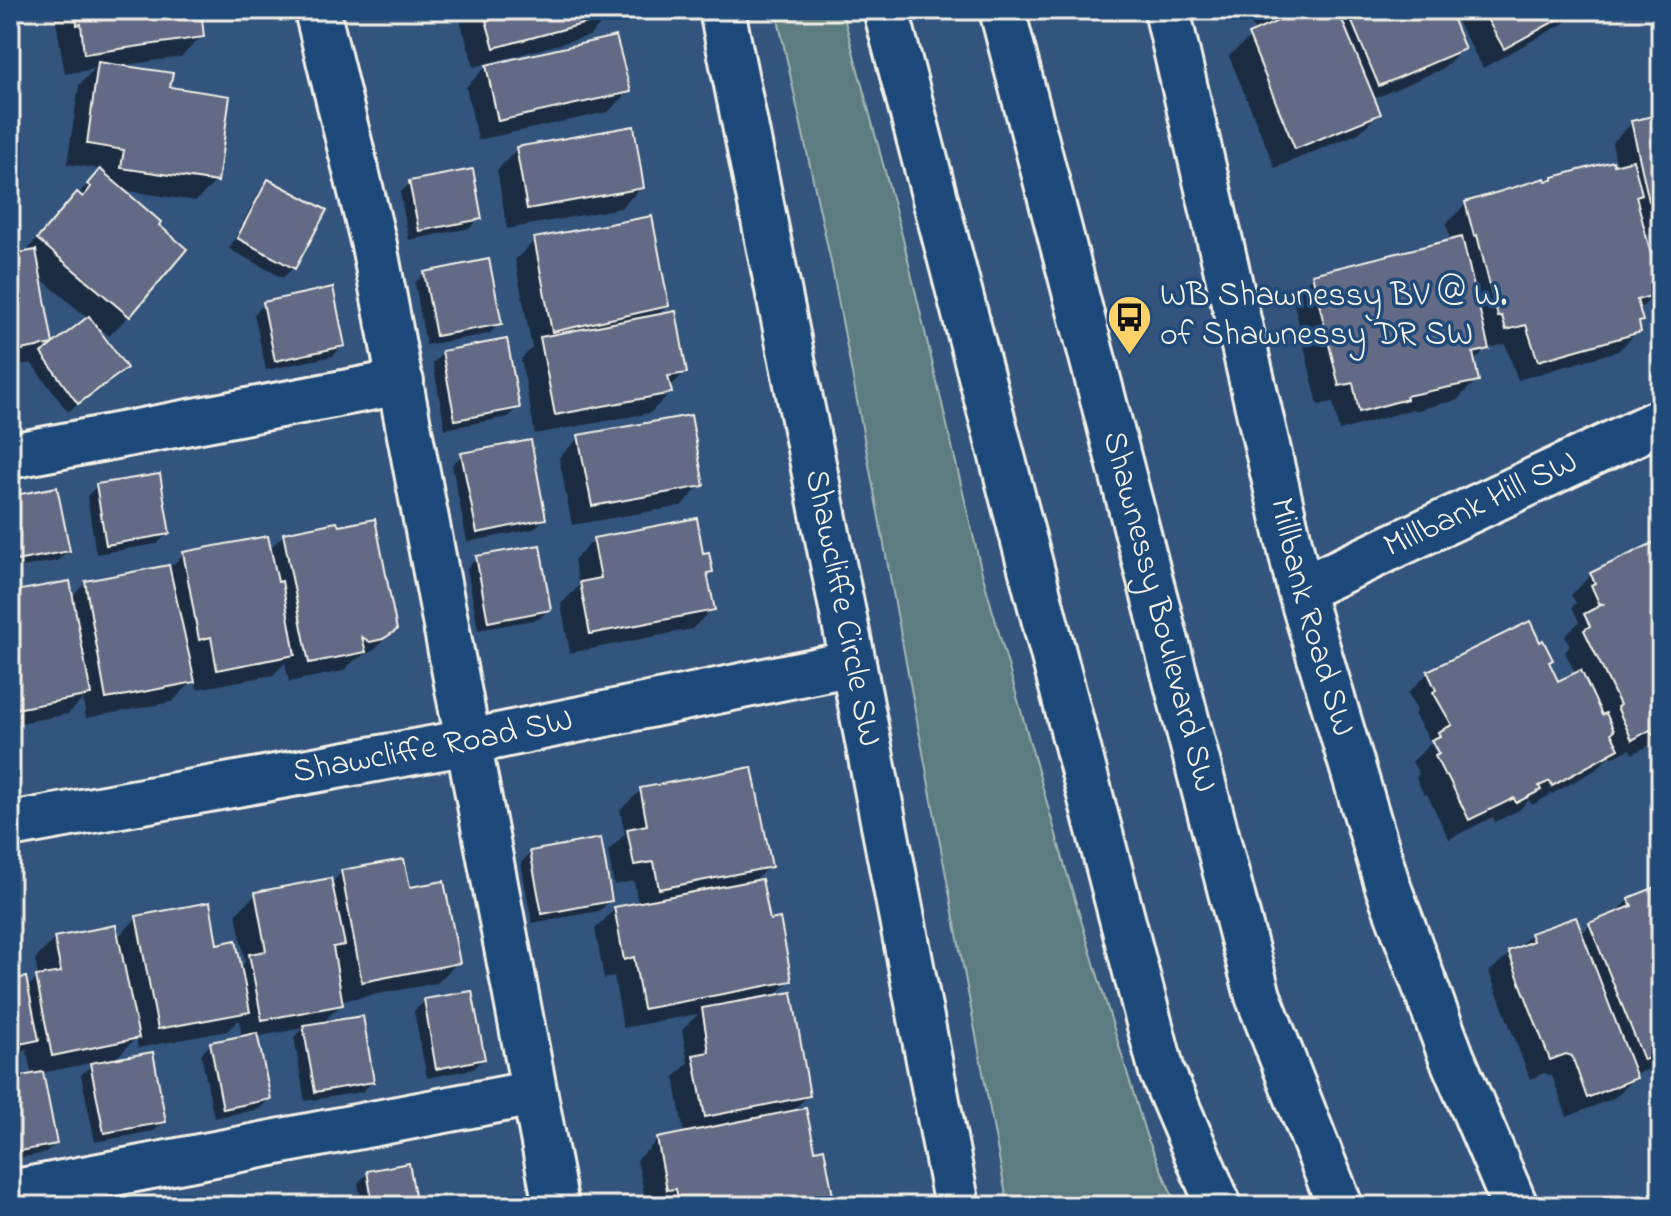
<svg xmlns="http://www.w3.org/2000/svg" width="1671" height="1216" font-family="'Indie Flower',sans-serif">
  <rect width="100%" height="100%" fill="#33547d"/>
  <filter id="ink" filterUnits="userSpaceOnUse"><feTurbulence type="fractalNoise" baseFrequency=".0125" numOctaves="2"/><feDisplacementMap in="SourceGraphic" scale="16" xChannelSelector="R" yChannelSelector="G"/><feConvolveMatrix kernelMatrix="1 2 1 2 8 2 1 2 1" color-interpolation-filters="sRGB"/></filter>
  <g filter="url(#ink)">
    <polygon fill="#5b7c81" stroke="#a8b6b4" stroke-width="2" points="776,10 842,10 903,239 982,573 1068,877 1146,1135 1177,1206 1008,1206 831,262"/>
    <g fill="#0007" fill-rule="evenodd">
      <path d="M 54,10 L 235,10 L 232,14 L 200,18 L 201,37 L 181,57 L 118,66 L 168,88 L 216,181 L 196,201 L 121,190 L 129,316 L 109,336 L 95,324 L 125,368 L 68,412 L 31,363 L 10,367 L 10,223 L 17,256 L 24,254 L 57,215 L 100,172 L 104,176 L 105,170 L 67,164 L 79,85 L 94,69 L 65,74 ZM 39,277 L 89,319 L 46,351 L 44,349 L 51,343 Z"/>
      <polygon points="457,10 608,10 610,15 589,36 474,67"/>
      <polygon points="1245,10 1602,10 1582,21 1577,12 1568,21 1483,68 1454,16 1452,17 1463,49 1442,69 1373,99 1379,113 1359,133 1275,168 1229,56 1255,33"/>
      <polygon points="489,64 490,66 629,92 608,112 478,140 466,87"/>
      <polygon points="1661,115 1661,232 1644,235 1655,277 1651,281 1655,294 1638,311 1639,331 1618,351 1518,380 1505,344 1486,349 1473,362 1477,380 1457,400 1414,411 1413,409 1339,431 1333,402 1318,405 1292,296 1313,276 1451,242 1446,224 1466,204 1550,183 1554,178 1617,166 1612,143 1632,123"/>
      <polygon points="517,149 642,187 621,208 507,229 497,170"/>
      <polygon points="269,182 293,268 283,278 229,249 259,192"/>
      <polygon points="410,183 480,218 470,228 409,240 400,193"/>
      <polygon points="535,240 667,306 656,317 684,373 669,388 670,393 650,413 535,434 521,359 532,348 515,260"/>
      <polygon points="425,273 500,323 489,334 426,345 415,283"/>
      <polygon points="264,304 343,345 333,356 266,370 254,314"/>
      <polygon points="443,353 518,407 508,417 445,429 433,363"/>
      <polygon points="579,437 701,485 681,506 572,525 559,458"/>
      <polygon points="462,455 544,519 534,529 467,542 452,465"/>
      <polygon points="97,486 167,534 157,544 96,554 87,496"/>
      <polygon points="10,498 68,551 57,561 10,569"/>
      <polygon points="284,535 395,629 374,650 355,660 343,671 289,682 285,663 273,675 197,689 195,679 172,702 86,718 83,699 68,714 10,725 10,588 16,593 71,598 86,582 168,569 184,554 269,549"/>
      <polygon points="594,540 701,555 711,571 706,577 712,609 692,629 570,653 561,604 579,586 574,560"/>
      <path d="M 1661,541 L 1661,740 L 1632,754 L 1630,749 L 1612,758 L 1610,755 L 1597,769 L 1532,805 L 1529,800 L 1519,810 L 1495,822 L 1493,817 L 1449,839 L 1427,794 L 1424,795 L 1416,778 L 1419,774 L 1412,762 L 1431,743 L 1414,714 L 1417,711 L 1408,693 L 1428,673 L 1547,663 L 1557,684 L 1576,675 L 1565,652 L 1570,646 L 1565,636 L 1579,622 L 1572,607 L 1576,603 L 1571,595 L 1591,575 ZM 1434,741 L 1446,762 L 1442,764 L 1431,744 Z"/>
      <polygon points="477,558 549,609 539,619 478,630 467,568"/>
      <polygon points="641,790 769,866 752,883 790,980 773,998 808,1096 790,1113 813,1153 833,1206 647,1206 637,1160 658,1140 684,1134 674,1077 688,1063 682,1030 698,1014 623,1028 614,976 604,979 595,929 615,909 638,905 634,881 614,885 608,851 625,834 620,810"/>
      <polygon points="531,852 610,901 599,911 532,923 521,863"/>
      <polygon points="342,872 408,889 457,963 437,983 341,1001 341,1005 321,1024 372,1082 362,1092 305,1101 294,1037 303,1028 256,1037 269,1099 259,1109 214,1118 201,1054 211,1044 242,1038 239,1020 227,1031 138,1048 136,1038 113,1061 164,1121 154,1131 95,1142 81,1075 95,1062 42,1073 55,1143 45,1153 10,1160 10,1080 32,1076 26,1049 16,1060 10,1061 10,982 26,988 38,978 35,959 55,939 117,938 137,918 215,946 239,967 245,962 236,914 256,894 331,884"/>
      <polygon points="1661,887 1661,1064 1634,1075 1635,1078 1614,1098 1567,1117 1552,1076 1544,1073 1530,1079 1489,972 1531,935 1580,935 1590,925 1613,916 1629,900"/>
      <polygon points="425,1001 483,1059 473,1069 427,1078 414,1011"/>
      <polygon points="368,1173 415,1206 362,1206 358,1183"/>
    </g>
    <g fill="#636b85" stroke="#f4f1e8" stroke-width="2">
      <polygon points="76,10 201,10 204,37 84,54 81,24 77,25"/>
      <polygon points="483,10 610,10 612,16 494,48"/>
      <polygon points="1274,10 1338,10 1381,114 1295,149 1248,34 1278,21"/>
      <polygon points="1347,10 1449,10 1465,49 1379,86"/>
      <polygon points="1482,10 1575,10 1504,49"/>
      <polygon points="616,36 631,92 498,121 486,65"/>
      <polygon points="98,62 173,73 170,87 230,96 218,182 121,168 124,150 87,144"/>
      <polygon points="1661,114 1661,216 1656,217 1652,200 1649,201 1631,121"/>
      <polygon points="634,126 644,188 527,209 516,147"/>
      <polygon points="1633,160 1642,194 1636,196 1657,278 1652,279 1657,294 1637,300 1643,321 1639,322 1641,332 1538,361 1526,325 1506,330 1502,316 1498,317 1477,235 1474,236 1465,202 1545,178 1546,181 1553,180 1553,177 1613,161 1614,165"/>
      <polygon points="100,169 161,222 159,225 187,249 130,317 37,239 77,192 83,197 91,187 87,184"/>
      <polygon points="473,169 482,219 419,231 409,181"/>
      <polygon points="268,179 327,210 295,269 237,238"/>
      <polygon points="652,216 669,306 552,332 534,238"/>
      <polygon points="10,221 13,221 19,253 36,250 53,344 10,352"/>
      <polygon points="1462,237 1489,349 1473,353 1479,381 1406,396 1407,399 1359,412 1353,383 1339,386 1312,274"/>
      <polygon points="489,259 502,324 436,336 424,272"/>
      <polygon points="333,287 345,346 275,361 263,302"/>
      <polygon points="676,311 687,373 668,376 672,393 555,415 540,337"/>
      <polygon points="89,316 127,368 78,404 41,353"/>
      <polygon points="507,339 520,408 455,420 442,351"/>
      <polygon points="691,415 704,486 592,506 578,435"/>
      <polygon points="531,440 546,519 477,533 461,453"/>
      <polygon points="160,474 170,534 106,545 96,484"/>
      <polygon points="57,487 70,551 10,562 10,496"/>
      <polygon points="697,518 703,553 709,552 713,572 707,573 715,610 590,634 580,582 601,578 593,538"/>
      <polygon points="375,519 397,630 383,639 370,642 362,637 366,652 309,663 283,533 337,522 339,526"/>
      <polygon points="268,536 278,582 282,581 295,655 217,670 211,637 199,640 183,552"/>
      <polygon points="1661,539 1661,731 1653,735 1650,730 1632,740 1617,707 1620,705 1584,630 1590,626 1584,614 1603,604 1599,603 1591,585 1595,583 1590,573"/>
      <polygon points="540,545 551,610 488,622 476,556"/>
      <polygon points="169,565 195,682 106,699 85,581"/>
      <polygon points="70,581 91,695 10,710 10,586 16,591"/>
      <polygon points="1530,621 1540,642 1543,640 1553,660 1549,662 1558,681 1581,670 1602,715 1606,713 1614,731 1611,733 1619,749 1552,786 1550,781 1539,786 1541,790 1516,803 1514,798 1469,820 1447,775 1445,776 1435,756 1439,754 1431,740 1440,736 1438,732 1452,725 1433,692 1436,690 1427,671"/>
      <polygon points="752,767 772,867 659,889 654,862 634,865 627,829 647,825 640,788"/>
      <polygon points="601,838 612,901 542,914 530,851"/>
      <polygon points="404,859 410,887 444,881 460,963 362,982 341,870"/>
      <polygon points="331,878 345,945 333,947 343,1005 262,1020 249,954 266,951 255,892"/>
      <polygon points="762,879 770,920 780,918 792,981 643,1009 634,957 624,960 614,907"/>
      <polygon points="1661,885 1661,1053 1644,1060 1589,923 1632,906 1628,898"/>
      <polygon points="210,902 217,944 236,940 250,1012 158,1029 136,916"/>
      <polygon points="1576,917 1637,1078 1587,1098 1572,1056 1566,1054 1550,1060 1508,951 1533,941 1530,933"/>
      <polygon points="116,925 139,1038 52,1056 36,976 61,972 54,937"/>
      <polygon points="26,977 39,1040 10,1046 10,980"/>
      <polygon points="472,991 485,1059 436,1069 424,999"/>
      <polygon points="792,992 810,1096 705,1117 693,1055 709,1052 702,1008"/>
      <polygon points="363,1016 374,1082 315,1092 303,1025"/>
      <polygon points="257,1033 271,1099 223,1109 210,1042"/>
      <polygon points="153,1052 166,1122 104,1133 90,1063"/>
      <polygon points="43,1072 57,1144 10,1153 10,1078"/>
      <polygon points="806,1108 815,1150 824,1148 835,1206 680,1206 676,1189 667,1190 657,1138"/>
      <polygon points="409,1163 417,1206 373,1206 367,1171"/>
      <polygon points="231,1196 232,1206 186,1206 186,1204"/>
    </g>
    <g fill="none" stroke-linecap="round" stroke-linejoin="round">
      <defs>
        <g id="minor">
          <polyline points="317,10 374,245 556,1206"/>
          <path id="s1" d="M 722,10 L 853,663 L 957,1206"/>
          <path id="s2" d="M 1167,10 L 1300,590 L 1388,887 L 1452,1058 L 1515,1206"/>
          <polyline points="10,456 401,382"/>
          <path id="s3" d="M 1300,590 L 1661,421"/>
          <path id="s4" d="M 10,825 L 469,742 L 853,663"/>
          <polyline points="10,1193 534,1093"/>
        </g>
        <g id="major">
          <polyline points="886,10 1162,1072 1219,1206"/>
          <path id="s5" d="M 1002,10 L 1258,996 L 1340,1206"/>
        </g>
      </defs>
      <use href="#minor" stroke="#f4f1e8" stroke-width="50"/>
      <use href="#major" stroke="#f4f1e8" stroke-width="50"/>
      <use href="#minor" stroke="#1f4a7a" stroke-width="44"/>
      <use href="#major" stroke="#1f4a7a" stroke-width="44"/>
    </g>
  </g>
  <defs>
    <symbol id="bus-pin" viewBox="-11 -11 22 30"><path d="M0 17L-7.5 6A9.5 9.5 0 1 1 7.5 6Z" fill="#ffd166" stroke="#1f4a7a"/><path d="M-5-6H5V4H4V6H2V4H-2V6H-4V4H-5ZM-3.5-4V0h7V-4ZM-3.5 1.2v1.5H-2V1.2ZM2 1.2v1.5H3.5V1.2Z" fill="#111"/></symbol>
  </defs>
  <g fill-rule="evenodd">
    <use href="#bus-pin" x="1104" y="292" width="51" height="69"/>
  </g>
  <g text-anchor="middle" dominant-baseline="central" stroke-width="7" stroke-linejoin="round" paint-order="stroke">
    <g font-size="34" fill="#f4f1e8" stroke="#1f4a7a" text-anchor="start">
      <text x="1160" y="297">WB Shawnessy BV @ W.<tspan x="1160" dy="39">of Shawnessy DR SW</tspan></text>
    </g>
    <g font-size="34" fill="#f4f1e8" stroke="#1f4a7a">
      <text stroke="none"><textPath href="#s3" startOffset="200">Millbank Hill SW</textPath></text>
      <text stroke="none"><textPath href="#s1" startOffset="610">Shawcliffe Circle SW</textPath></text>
      <text stroke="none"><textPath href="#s5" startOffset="622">Shawnessy Boulevard SW</textPath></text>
      <text stroke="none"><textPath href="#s2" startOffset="624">Millbank Road SW</textPath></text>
      <text stroke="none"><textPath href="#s4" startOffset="430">Shawcliffe Road SW</textPath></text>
    </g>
  </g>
  <rect width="1671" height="1216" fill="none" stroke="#1f4a7a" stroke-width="40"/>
  <rect x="20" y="20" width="1631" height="1176" fill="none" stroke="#f4f1e8" stroke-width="3" filter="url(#ink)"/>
</svg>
